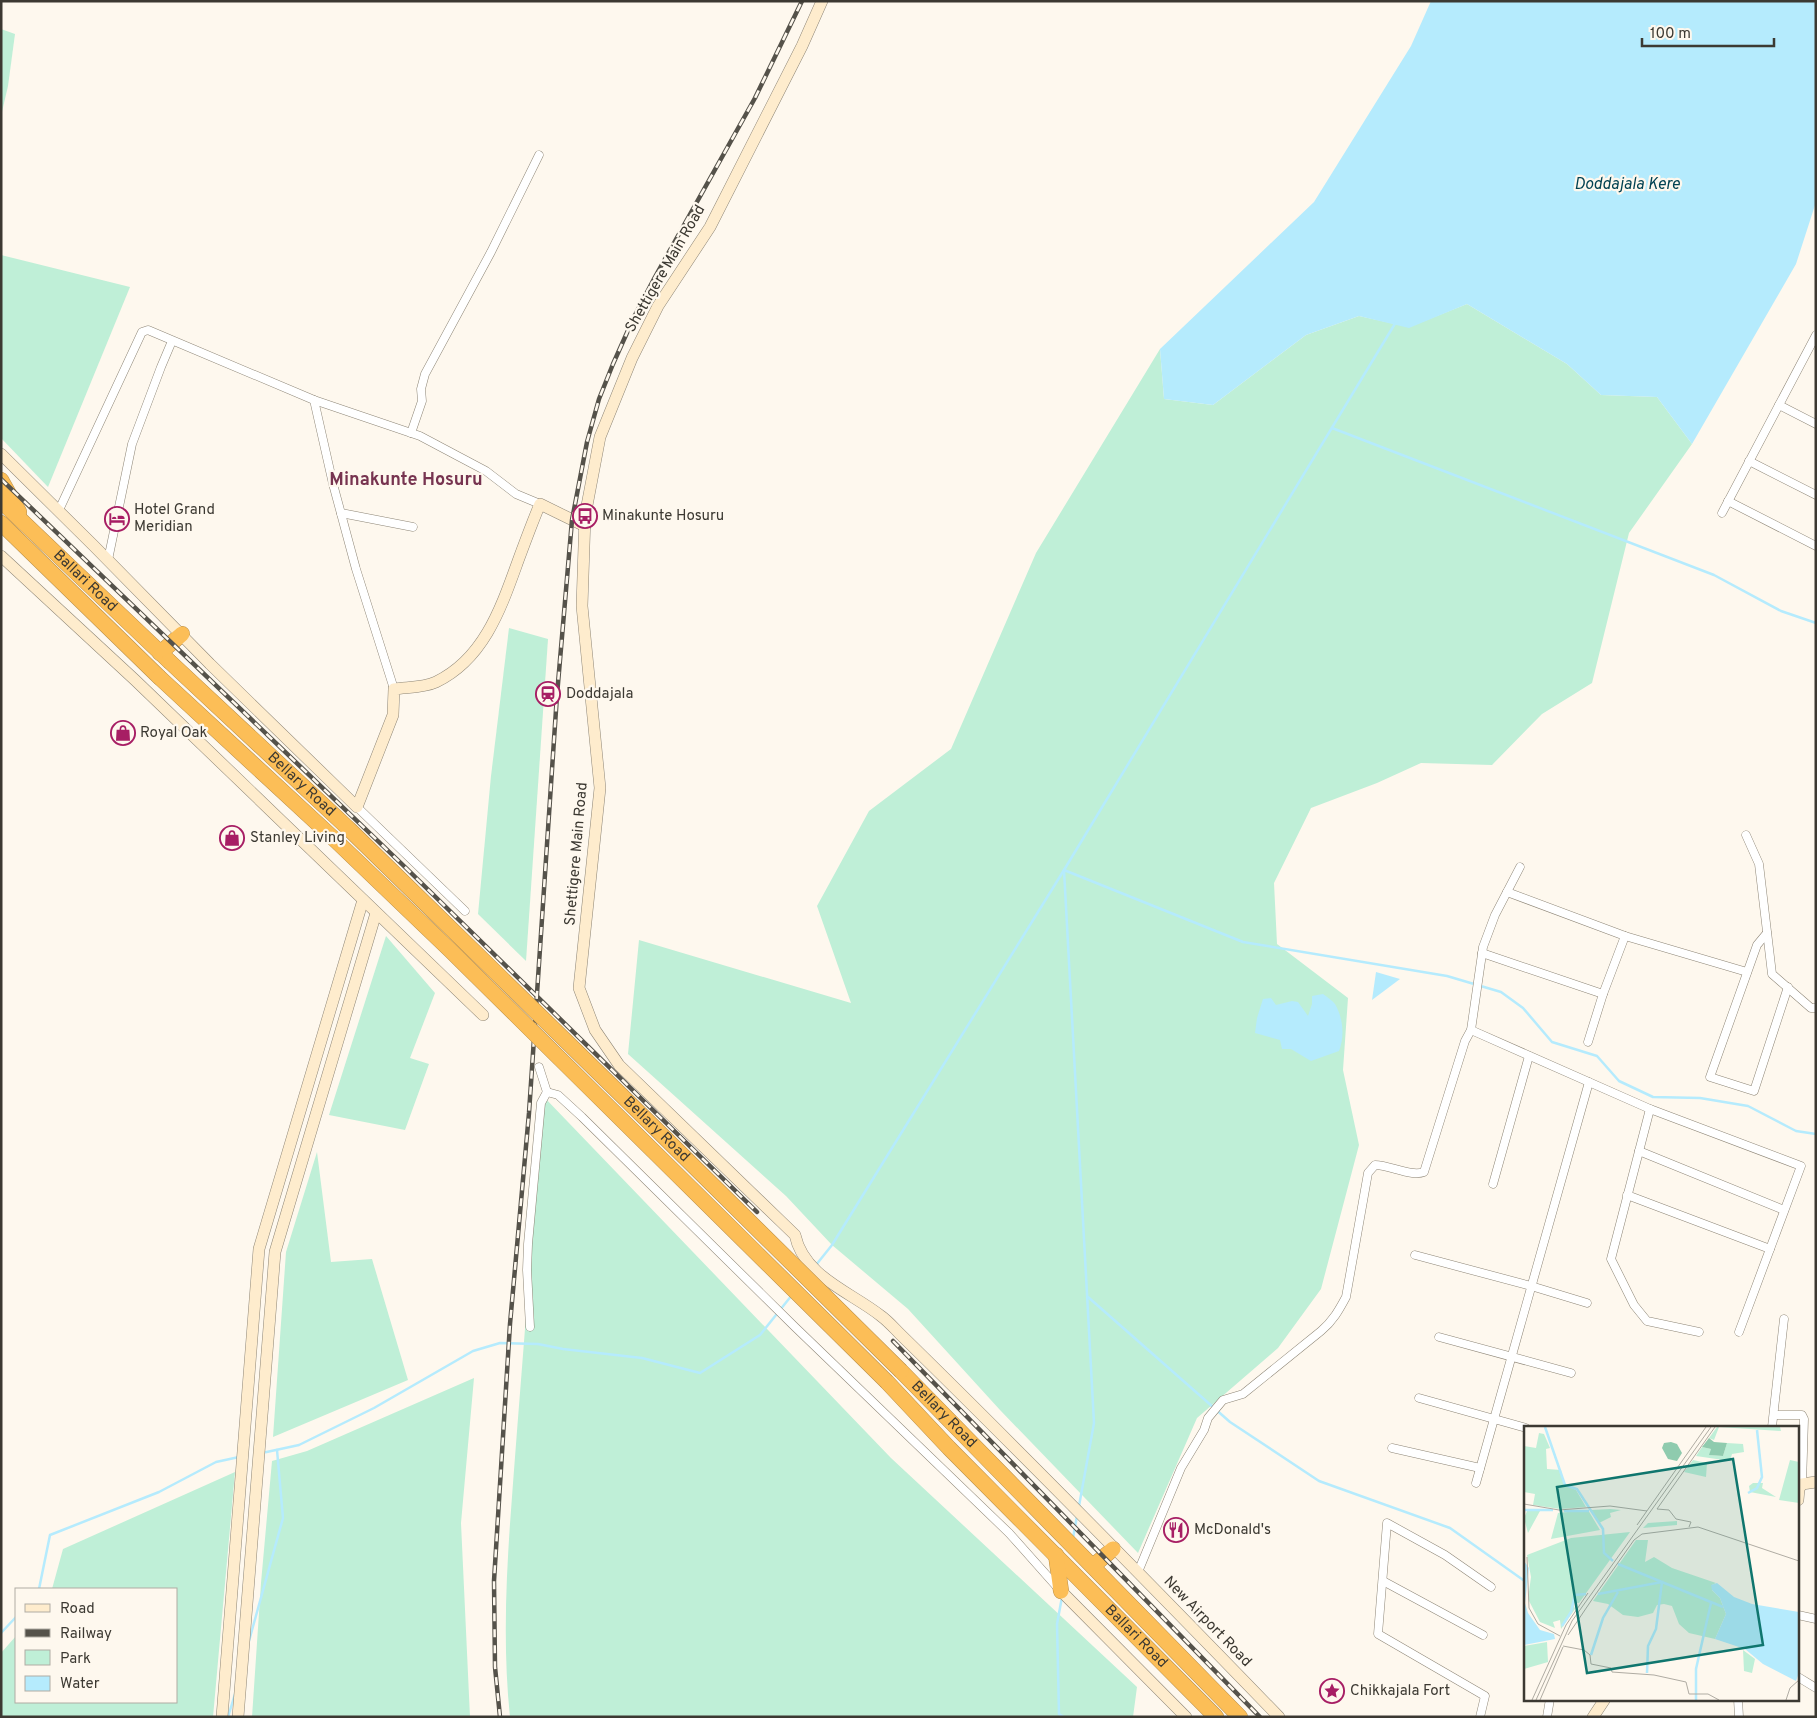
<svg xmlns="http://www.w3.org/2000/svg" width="1817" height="1718" font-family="Overpass,sans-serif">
  <rect width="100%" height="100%" fill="#fef8ee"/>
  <g fill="#bfefd7">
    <polygon points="1,29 15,34 8,86 1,116"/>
    <polygon points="1,255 130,287 48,487 1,438"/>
    <polygon points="1467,304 1567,364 1601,395 1657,397 1692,444 1629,533 1592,683 1542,714 1492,765 1421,763 1377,783 1311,808 1274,883 1277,944 1348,998 1343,1070 1359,1145 1321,1289 1278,1348 1197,1418 1138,1553 1000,1410 908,1309 832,1245 786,1196 628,1054 639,940 851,1003 817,906 869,811 951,749 1036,553 1160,349 1164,399 1213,405 1306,335 1359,316 1409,327"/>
    <polygon points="509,628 548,639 526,961 478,914 491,776"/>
    <polygon points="386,936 435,993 410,1058 429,1064 405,1130 329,1115"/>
    <path d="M 543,1096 L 891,1458 L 1137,1687 L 1133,1717 L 510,1717 C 500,1621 510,1526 517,1431 C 526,1319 534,1207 543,1096 Z"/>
    <polygon points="317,1152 331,1262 372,1259 408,1380 273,1437 286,1252"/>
    <polygon points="474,1378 461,1523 470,1717 252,1717 261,1583 272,1461 307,1451"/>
    <polygon points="235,1472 213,1717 1,1717 1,1653 16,1636 16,1702 176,1702 176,1589 52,1589 63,1549"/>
  </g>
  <g fill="#b5ebfd">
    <polygon points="1431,1 1816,1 1816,202 1796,264 1692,444 1657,397 1601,395 1567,364 1467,304 1409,328 1359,316 1306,335 1213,405 1164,399 1160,349 1314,202 1411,46"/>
    <polygon points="1376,972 1400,979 1372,1000"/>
    <path d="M 1323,994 C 1327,997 1332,1000 1335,1004 C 1343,1018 1345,1036 1339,1051 L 1311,1061 L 1291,1049 L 1282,1049 L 1280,1040 L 1255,1033 L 1257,1018 L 1263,999 L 1271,998 L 1276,1005 L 1292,1001 L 1298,1002 L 1308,1016 L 1312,1004 L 1312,996 Z"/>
  </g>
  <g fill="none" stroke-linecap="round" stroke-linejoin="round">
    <g stroke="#b5ebfd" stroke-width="2.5">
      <polyline points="1332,428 1714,575 1781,611 1816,623"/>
      <polyline points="816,1265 832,1245 1064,870 1396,322"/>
      <polyline points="1088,1297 1230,1422 1319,1481 1450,1528 1526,1582"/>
      <polyline points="262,1453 299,1445 374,1408 473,1351 500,1343 538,1344 563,1349 642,1358 700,1373 760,1335 792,1295"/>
      <polyline points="1079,1506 1094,1423 1064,870 1243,942 1447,976 1501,992 1523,1008 1552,1042 1597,1056 1619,1081 1653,1097 1700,1098 1748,1106 1796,1131 1816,1134"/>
      <polyline points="1073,1538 1077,1516"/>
      <polyline points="39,1589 50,1535 159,1492 216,1462 239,1457"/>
      <polyline points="1062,1597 1057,1624 1059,1714 1064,1717"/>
      <polyline points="1,1633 16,1617"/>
      <polyline points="249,1641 283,1518 277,1450"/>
      <polyline points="228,1717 235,1694"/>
    </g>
    <defs>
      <g id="street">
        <polyline points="314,400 420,436 486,471 516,494 540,504"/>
        <polyline points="1779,405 1816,424"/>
        <polyline points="411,433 422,401 421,389 425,374 491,252 539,155"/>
        <polyline points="1749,461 1816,495"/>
        <polyline points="1728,501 1816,546"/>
        <polyline points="59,510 142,332 148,330 314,400 333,484 356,569 394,689"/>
        <polyline points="341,513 413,527"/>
        <polyline points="1722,513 1816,335"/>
        <polyline points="108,560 132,444 161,367 172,341"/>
        <polyline points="357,807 465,911"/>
        <polyline points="1746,835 1759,864 1772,974 1811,1008 1816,1008"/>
        <polyline points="1507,892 1625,936 1747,972"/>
        <polyline points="1767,933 1757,945 1710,1077 1754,1091 1788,987"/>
        <polyline points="1482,953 1603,994"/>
        <polyline points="1471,1030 1650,1109"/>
        <polyline points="1588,1042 1603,994 1625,936"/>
        <polyline points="539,1067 547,1092"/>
        <polyline points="1639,1151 1784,1210"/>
        <polyline points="1493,1184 1529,1056"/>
        <polyline points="1627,1195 1770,1249"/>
        <polyline points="1415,1255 1531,1286 1587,1303"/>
        <polyline points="530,1327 527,1270 528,1244 541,1103 547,1092 558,1095 582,1117 795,1327 1009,1533 1058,1588"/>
        <polyline points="1699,1332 1647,1321 1634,1305 1611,1259 1650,1109 1801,1166 1739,1332"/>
        <polyline points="1439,1337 1571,1373"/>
        <polyline points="1419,1398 1526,1428"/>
        <polyline points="1774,1415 1802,1415 1804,1419 1802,1484 1798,1483"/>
        <polyline points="1772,1427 1784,1319"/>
        <polyline points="1392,1448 1480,1468"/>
        <polyline points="1476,1483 1589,1082"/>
        <path d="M 1138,1572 L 1181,1468 L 1204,1430 L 1208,1418 L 1223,1400 L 1243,1394 L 1321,1331 C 1333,1321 1339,1310 1346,1297 L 1368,1173 L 1375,1165 C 1390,1165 1411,1177 1424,1172 L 1465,1041 L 1471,1030 L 1483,947 L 1495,915 L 1520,867"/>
        <polyline points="1383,1581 1483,1635"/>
        <polyline points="1798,1615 1816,1619"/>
        <polyline points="1798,1677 1816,1688"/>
        <polyline points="1738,1699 1739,1717"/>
        <polyline points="1480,1717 1485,1696 1378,1634 1387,1523 1445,1555 1491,1587"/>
        <polyline points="1547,1717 1550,1699"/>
      </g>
      <g id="secondary">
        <path d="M 822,1 L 802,46 L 710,227 L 658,306 L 632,358 L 600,437 L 585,516 L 582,606 L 600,788 L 579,988 L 595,1030 L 619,1065 L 795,1235 C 804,1277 851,1292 881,1316 C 888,1321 894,1328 900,1334 C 1029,1460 1154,1588 1279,1717"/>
        <path d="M 1,454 L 94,546 L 210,664 L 357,807 L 393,715 L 394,689 C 407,687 423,688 436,682 C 484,659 501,608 518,561 C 525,542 532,523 540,504 L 585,526"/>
        <polyline points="1,556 135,680 483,1015"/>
        <polyline points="1798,1500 1799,1489 1802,1484 1816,1482"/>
        <polyline points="1061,1591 1186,1717"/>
        <polyline points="222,1717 259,1249 363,900"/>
        <polyline points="238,1717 275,1252 376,913"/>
        <polyline points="1593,1717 1605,1699"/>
      </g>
      <g id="highway">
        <polyline points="1,480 19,512"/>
        <path id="s1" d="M 1,501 L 169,661"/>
        <polyline points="1,523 159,677"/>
        <polyline points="160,653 182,634"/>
        <path id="s2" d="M 901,1371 L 1240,1717"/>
        <path id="s3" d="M 887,1382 L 949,1448 L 1216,1717"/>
        <polyline points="1056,1555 1061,1591"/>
        <polyline points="1093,1566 1113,1549"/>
      </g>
    </defs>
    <use href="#street" stroke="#8e8677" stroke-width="9"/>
    <use href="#secondary" stroke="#8e8677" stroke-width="12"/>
    <use href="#highway" stroke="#b98f4a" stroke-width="16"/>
    <use href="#street" stroke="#fff" stroke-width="8"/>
    <use href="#secondary" stroke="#feeccd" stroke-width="11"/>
    <use href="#highway" stroke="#fcbe57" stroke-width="15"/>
    <defs>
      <g id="rail">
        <polyline points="1,479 406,868 757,1212"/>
        <polyline points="893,1341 1260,1717"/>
        <polyline points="500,1717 495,1667 494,1581 510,1324 529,1113 557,695 572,520 587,442 599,399 613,364 634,317 655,277 755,98 802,1"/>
      </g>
    </defs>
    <use href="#rail" stroke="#55524a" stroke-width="4.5"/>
    <use href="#rail" stroke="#fef8ee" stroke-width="2.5" stroke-dasharray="8" stroke-linecap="butt"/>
    <defs>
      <g id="highway-bridge">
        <path id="s4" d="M 169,661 L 349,829 L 655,1128 L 901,1371"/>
        <polyline points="159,677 332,837 450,950 887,1382"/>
      </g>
    </defs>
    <use href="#highway-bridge" stroke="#b98f4a" stroke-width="16" stroke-linecap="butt"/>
    <use href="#highway-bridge" stroke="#fcbe57" stroke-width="15"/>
  </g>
  <defs>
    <symbol id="bus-ring" viewBox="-11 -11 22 22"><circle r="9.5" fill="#fef8ee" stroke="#a71e64" stroke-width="1.5"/><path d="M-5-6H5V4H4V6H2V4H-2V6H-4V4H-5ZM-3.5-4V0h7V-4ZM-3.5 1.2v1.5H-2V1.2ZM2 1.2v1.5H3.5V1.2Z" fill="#a71e64"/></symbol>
    <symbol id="hotel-ring" viewBox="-11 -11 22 22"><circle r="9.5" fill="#fef8ee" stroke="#a71e64" stroke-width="1.5"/><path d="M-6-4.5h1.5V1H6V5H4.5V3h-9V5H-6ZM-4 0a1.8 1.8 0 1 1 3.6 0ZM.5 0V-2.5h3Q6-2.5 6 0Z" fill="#a71e64"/></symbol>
    <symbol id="station-ring" viewBox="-11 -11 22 22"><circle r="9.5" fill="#fef8ee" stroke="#a71e64" stroke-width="1.5"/><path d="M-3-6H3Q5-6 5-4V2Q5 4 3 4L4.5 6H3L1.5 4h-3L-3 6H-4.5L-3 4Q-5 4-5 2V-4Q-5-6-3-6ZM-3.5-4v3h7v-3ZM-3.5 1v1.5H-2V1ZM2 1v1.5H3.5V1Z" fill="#a71e64"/></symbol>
    <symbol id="shop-ring" viewBox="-11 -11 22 22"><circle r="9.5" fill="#fef8ee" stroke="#a71e64" stroke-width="1.5"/><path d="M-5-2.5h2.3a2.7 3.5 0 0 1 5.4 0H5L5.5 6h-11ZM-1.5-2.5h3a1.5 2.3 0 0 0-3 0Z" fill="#a71e64"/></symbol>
    <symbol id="restaurant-ring" viewBox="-11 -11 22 22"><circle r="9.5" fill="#fef8ee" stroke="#a71e64" stroke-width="1.5"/><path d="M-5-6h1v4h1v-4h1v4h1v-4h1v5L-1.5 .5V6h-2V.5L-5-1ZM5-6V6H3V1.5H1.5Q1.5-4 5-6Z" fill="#a71e64"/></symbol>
    <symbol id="sight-ring" viewBox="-11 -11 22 22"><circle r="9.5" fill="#fef8ee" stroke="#a71e64" stroke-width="1.5"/><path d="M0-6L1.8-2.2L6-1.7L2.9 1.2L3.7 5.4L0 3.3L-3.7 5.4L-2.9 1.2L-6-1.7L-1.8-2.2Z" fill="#a71e64"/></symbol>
  </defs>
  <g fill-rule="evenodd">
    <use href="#bus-ring" x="571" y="502" width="28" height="28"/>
    <use href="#hotel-ring" x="103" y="505" width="28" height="28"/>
    <use href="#station-ring" x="534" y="680" width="28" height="28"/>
    <use href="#shop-ring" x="109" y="719" width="28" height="28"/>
    <use href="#shop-ring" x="218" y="824" width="28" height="28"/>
    <use href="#restaurant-ring" x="1162" y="1516" width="28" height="28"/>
    <use href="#sight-ring" x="1318" y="1677" width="28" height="28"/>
  </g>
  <g text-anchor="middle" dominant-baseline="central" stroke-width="4.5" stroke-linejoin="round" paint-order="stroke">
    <g font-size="15" fill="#3c3932" stroke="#fef8ee">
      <text transform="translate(666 269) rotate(-60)">Shettigere Main Road</text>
      <text stroke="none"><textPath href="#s1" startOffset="116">Ballari Road</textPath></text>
      <text stroke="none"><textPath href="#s4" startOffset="181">Bellary Road</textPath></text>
      <text transform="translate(577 854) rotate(-85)">Shettigere Main Road</text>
      <text stroke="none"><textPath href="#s4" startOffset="676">Bellary Road</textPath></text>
      <text stroke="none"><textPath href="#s2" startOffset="61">Bellary Road</textPath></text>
      <text transform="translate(1207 1622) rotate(46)">New Airport Road</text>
      <text stroke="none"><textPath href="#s3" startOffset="356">Ballari Road</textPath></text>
    </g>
    <g font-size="15" fill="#3c3932" stroke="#fef8ee" text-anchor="start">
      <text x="134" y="510">Hotel Grand<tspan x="134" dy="17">Meridian</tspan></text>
      <text x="602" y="516">Minakunte Hosuru</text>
      <text x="566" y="694">Doddajala</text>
      <text x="140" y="733">Royal Oak</text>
      <text x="250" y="838">Stanley Living</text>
      <text x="1194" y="1530">McDonald's</text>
      <text x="1350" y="1691">Chikkajala Fort</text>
    </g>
    <g font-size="16" font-style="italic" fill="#024252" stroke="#fef8ee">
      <text x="1627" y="185">Doddajala Kere</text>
    </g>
    <g font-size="18" font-weight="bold" fill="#773450" stroke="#fef8ee">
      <text x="406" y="480">Minakunte Hosuru</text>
    </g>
  </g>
  <g transform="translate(1524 1426)">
    <rect width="275" height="275" fill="#fef8ee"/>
    <path d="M 193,1 L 256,1 L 257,5 L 195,1 L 190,14 L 185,12 ZM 15,7 L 20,8 L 26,22 L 22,23 L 23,43 L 37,44 L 40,59 L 52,64 L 62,81 L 36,83 L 9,79 L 11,68 L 0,66 L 0,20 L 12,22 ZM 203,17 L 219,18 L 220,26 L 208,28 L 206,35 L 172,30 L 178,21 L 187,23 L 186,29 L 199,30 ZM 169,34 L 183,37 L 182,51 L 160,46 ZM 266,34 L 275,36 L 275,77 L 255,74 ZM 229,57 L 239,57 L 238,62 L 252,71 L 226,66 L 225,60 ZM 4,83 L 16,85 L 4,107 L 0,92 ZM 86,83 L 97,84 L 86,87 L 87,91 L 75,97 L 67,84 ZM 64,84 L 76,104 L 27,113 L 34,87 ZM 153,95 L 153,99 L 119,102 L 124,97 ZM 106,106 L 55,177 L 49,177 L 51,183 L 37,203 L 36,194 L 29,196 L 31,202 L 16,196 L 4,173 L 7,151 L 3,129 L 47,112 ZM 112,114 L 124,114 L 121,136 L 130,131 L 148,142 L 192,157 L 188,159 L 188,164 L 196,172 L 202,188 L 191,213 L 165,207 L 155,198 L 148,180 L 140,178 L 133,179 L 129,187 L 114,191 L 99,189 L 84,178 L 69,175 ZM 23,216 L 24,236 L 0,243 L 0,220 ZM 219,224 L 231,233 L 228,247 L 220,245 Z" fill="#bfefd7"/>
    <path d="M 185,12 L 190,16 L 203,17 L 199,30 L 185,29 L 187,23 L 178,21 ZM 147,16 L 153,18 L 158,27 L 153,35 L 144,33 L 138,22 L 140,17 Z" fill="#8fcbae"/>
    <path d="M 0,135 L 5,142 L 1,177 L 4,187 L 16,204 L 30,208 L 31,213 L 0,219 ZM 193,157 L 210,171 L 228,178 L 275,186 L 275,247 L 272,255 L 239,238 L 221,223 L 191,213 L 202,188 L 196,172 L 188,164 L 187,159 Z" fill="#b5ebfd"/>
    <path fill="none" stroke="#b5ebfd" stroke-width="2.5" d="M 21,1 L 41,59 L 53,63 L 79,103 L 80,127 L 89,135M 224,67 L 233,62 L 238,51 L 233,4M 0,84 L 29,84M 40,85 L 65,85M 94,138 L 199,181M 74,168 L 138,156 L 132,203 L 124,220 L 123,247M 38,200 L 47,186 L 51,169 L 62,168M 67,229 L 79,192 L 94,166M 172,274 L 172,243 L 187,177"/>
    <path fill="none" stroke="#b0aca3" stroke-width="1" d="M 0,78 L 35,84 L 86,80 L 123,85M 113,99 L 182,1M 165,101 L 167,96 L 152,93 L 145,84 L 133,83 L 191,1M 3,131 L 5,182 L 14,198 L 36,210M 69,172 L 110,114 L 118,108 L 174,101 L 275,135M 44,209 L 69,172M 39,220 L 60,224 L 66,229 L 67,238 L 87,242 L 88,246 L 130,249 L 162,256 L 165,268 L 184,268 L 195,274M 8,274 L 42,199 L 64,167M 12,274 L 48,195 L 187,1M 16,274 L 39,221M 262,274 L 266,262 L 275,254"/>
    <path fill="#0f766e" fill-opacity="0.15" stroke="#0f766e" stroke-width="2.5" d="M 209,33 L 239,219 L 63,247 L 33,61 Z"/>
    <rect width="275" height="275" fill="none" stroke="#3c3932" stroke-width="2.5"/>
  </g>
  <rect width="1817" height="1718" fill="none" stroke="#3c3932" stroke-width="5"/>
  <rect x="15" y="1588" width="162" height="115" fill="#fef8ee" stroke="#b0aca3"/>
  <rect x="25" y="1604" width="25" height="8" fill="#feeccd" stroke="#b0aca3"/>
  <text x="60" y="1613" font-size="15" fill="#3c3932">Road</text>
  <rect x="25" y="1629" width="25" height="8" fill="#55524a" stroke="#b0aca3"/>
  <text x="60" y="1638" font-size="15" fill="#3c3932">Railway</text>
  <rect x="25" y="1650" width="25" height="15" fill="#bfefd7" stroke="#b0aca3"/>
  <text x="60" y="1663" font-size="15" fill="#3c3932">Park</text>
  <rect x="25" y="1676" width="25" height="15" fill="#b5ebfd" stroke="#b0aca3"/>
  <text x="60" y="1688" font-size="15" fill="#3c3932">Water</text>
  <path d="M1642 38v8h132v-8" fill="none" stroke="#3c3932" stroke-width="2.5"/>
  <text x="1650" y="38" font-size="15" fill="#3c3932" stroke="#fef8ee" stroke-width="4" paint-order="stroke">100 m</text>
</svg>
